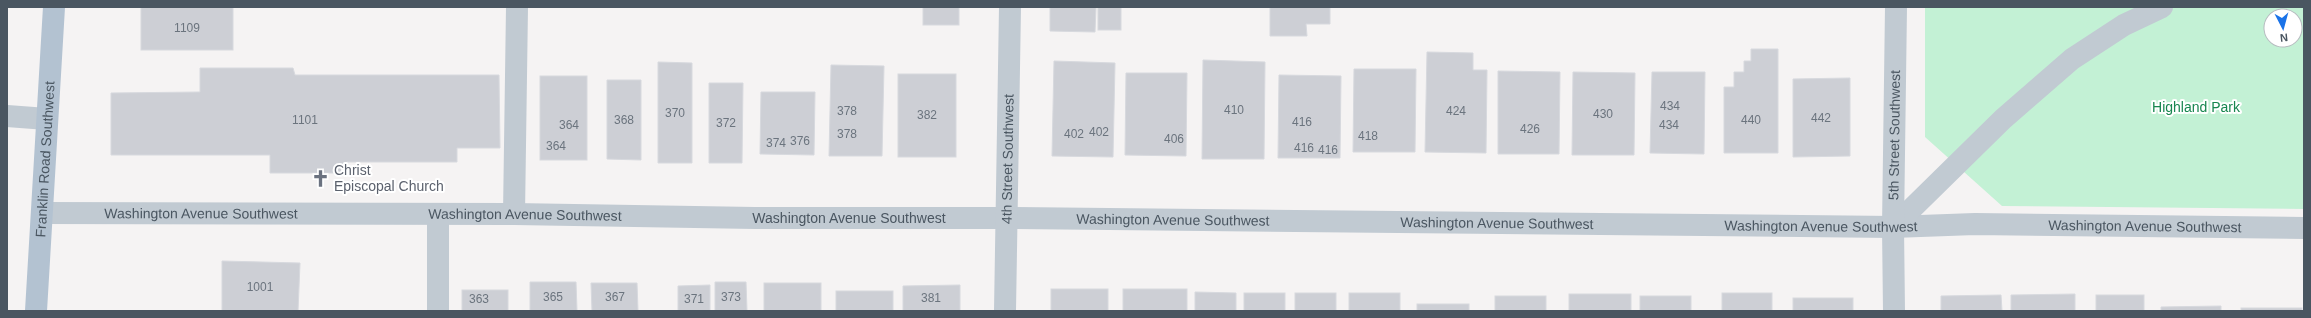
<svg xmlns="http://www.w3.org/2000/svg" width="2311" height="318" font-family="Helvetica,sans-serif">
  <rect width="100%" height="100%" fill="#f5f3f3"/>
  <path fill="#c3f1d5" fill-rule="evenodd" d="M 1925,7 L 2304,7 L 2304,209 L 2002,206 L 1925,137 ZM 2271,16 L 2295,16 L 2295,40 L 2271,40 Z"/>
  <g fill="#cdcfd5" stroke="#d7d9de">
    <rect x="141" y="7" width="92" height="43"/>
    <rect x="923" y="7" width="36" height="18"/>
    <polygon points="1050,7 1096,7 1095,32 1050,31"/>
    <rect x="1098" y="7" width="23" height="23"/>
    <polygon points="1270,7 1330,7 1330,24 1306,24 1307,36 1270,36"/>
    <polygon points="1751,49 1778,49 1778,153 1724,153 1724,87 1734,87 1734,72 1744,72 1744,61 1751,61"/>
    <polygon points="1427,52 1473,53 1473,70 1487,70 1486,153 1425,152"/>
    <polygon points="1203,60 1265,62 1264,159 1202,159"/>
    <polygon points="1054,61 1115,63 1113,157 1052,156"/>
    <polygon points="658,62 692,63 692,163 658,163"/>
    <polygon points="831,65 884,66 882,156 829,156"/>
    <polygon points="200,68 293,68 295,75 499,75 500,148 457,148 457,162 347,162 346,173 270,173 270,155 111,155 111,93 200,92"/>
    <polygon points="1354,69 1416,69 1415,152 1353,152"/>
    <polygon points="1498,71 1560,72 1559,154 1498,154"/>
    <polygon points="1573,72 1635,73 1634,155 1572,155"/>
    <polygon points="1652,72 1705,72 1704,154 1650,153"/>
    <polygon points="1126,73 1187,73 1186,156 1125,155"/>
    <rect x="898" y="74" width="58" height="83"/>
    <polygon points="1279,75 1341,76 1340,158 1278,158"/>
    <rect x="540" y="76" width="47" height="84"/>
    <polygon points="1850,78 1850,156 1793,157 1793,79"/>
    <polygon points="607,80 641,80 641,160 607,159"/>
    <polygon points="709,83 743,83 742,163 709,163"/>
    <polygon points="761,92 815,92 814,155 760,154"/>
    <polygon points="222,261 300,263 298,311 222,311"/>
    <polygon points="530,282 576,282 577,311 530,311"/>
    <polygon points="715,282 746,282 747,311 715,311"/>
    <polygon points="591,283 637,283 638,311 592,311"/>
    <rect x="764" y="283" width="57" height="28"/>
    <polygon points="710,285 710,311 678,311 678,286"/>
    <polygon points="960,285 960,311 903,311 903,286"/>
    <rect x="1051" y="289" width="57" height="22"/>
    <rect x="1123" y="289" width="64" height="22"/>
    <rect x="462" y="290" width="46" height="21"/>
    <rect x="836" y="291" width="57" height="20"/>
    <polygon points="1195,292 1236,293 1236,311 1195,311"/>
    <rect x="1244" y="293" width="41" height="18"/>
    <rect x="1295" y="293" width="41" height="18"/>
    <rect x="1349" y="293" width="51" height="18"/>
    <rect x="1722" y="293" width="50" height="18"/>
    <rect x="1569" y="294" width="62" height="17"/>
    <polygon points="2075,294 2075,311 2011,311 2011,295"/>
    <polygon points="2001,295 2002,311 1941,311 1941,296"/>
    <rect x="2096" y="295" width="48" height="16"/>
    <rect x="1495" y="296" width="51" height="15"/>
    <rect x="1640" y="296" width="51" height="15"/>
    <rect x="1793" y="298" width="60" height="13"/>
    <rect x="1417" y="304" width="52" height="7"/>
    <polygon points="2221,306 2221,311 2161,311 2161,307"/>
    <rect x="2241" y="308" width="61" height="3"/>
  </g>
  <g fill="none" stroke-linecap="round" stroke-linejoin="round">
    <g stroke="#c1cad2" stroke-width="22">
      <polyline points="7,116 47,119"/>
      <path id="s1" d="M 42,213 L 514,214 L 755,218 L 1006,218 L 1893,227 L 1975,224 L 2304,228"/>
      <polyline points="438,214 438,311"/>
      <polyline points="514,214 517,7"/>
      <polyline points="1893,227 2003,119 2072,59 2124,25 2162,7"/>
      <path id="s2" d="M 1005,311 L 1010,7"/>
      <path id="s3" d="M 1894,311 L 1893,227 L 1896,7"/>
    </g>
    <path stroke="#b3c2d1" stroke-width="22" id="s4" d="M 36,311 L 54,7"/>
  </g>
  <defs>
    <symbol id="church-bare" viewBox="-9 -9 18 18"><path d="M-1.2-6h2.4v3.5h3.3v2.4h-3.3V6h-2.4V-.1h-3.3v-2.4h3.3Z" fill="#6b7280" stroke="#fff" stroke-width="2.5" paint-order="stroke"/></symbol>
  </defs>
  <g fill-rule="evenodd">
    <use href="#church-bare" x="308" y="166" width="25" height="25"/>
  </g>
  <g text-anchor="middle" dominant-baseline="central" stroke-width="4" stroke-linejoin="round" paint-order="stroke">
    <g font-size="12" fill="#6b747e">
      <text x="187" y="28">1109</text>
      <text x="1670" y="106">434</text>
      <text x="1234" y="110">410</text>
      <text x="847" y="111">378</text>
      <text x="1456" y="111">424</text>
      <text x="675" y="113">370</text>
      <text x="1603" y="114">430</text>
      <text x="927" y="115">382</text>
      <text x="1821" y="118">442</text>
      <text x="305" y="120">1101</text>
      <text x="624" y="120">368</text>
      <text x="1751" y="120">440</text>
      <text x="1302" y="122">416</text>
      <text x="726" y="123">372</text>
      <text x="569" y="125">364</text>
      <text x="1669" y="125">434</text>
      <text x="1530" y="129">426</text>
      <text x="1099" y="132">402</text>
      <text x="847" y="134">378</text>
      <text x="1074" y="134">402</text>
      <text x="1368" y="136">418</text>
      <text x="1174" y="139">406</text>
      <text x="800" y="141">376</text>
      <text x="776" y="143">374</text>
      <text x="556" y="146">364</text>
      <text x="1304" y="148">416</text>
      <text x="1328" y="150">416</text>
      <text x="260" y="287">1001</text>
      <text x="553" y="297">365</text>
      <text x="615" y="297">367</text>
      <text x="731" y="297">373</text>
      <text x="931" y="298">381</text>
      <text x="479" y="299">363</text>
      <text x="694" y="299">371</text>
    </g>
    <g font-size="14" fill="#17864f" stroke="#fff">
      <text x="2196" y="107">Highland Park</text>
    </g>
    <g font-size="14" fill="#4a5661" stroke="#fff">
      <text stroke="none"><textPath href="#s3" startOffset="176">5th Street Southwest</textPath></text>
      <text stroke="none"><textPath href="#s4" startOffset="152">Franklin Road Southwest</textPath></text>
      <text stroke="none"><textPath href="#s2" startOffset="152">4th Street Southwest</textPath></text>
      <text stroke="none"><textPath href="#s1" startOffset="159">Washington Avenue Southwest</textPath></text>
      <text stroke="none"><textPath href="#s1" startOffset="483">Washington Avenue Southwest</textPath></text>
      <text stroke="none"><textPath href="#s1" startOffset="807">Washington Avenue Southwest</textPath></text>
      <text stroke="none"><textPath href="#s1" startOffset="1131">Washington Avenue Southwest</textPath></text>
      <text stroke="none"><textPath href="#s1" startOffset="1455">Washington Avenue Southwest</textPath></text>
      <text stroke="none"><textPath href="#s1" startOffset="1779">Washington Avenue Southwest</textPath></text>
      <text stroke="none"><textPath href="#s1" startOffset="2103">Washington Avenue Southwest</textPath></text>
    </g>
    <g font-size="14" fill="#5b616d" stroke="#fff" text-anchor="start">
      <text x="334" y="170">Christ<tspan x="334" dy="16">Episcopal Church</tspan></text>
    </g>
  </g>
  <rect width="2311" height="318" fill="none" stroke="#4a5661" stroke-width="16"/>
  <g transform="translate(2283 28) rotate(174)"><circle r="19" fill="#ffffff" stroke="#b7bbc0"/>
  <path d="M0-3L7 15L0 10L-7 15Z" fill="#1a73e8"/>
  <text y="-6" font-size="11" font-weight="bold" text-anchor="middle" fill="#4a5661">N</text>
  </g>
</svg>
